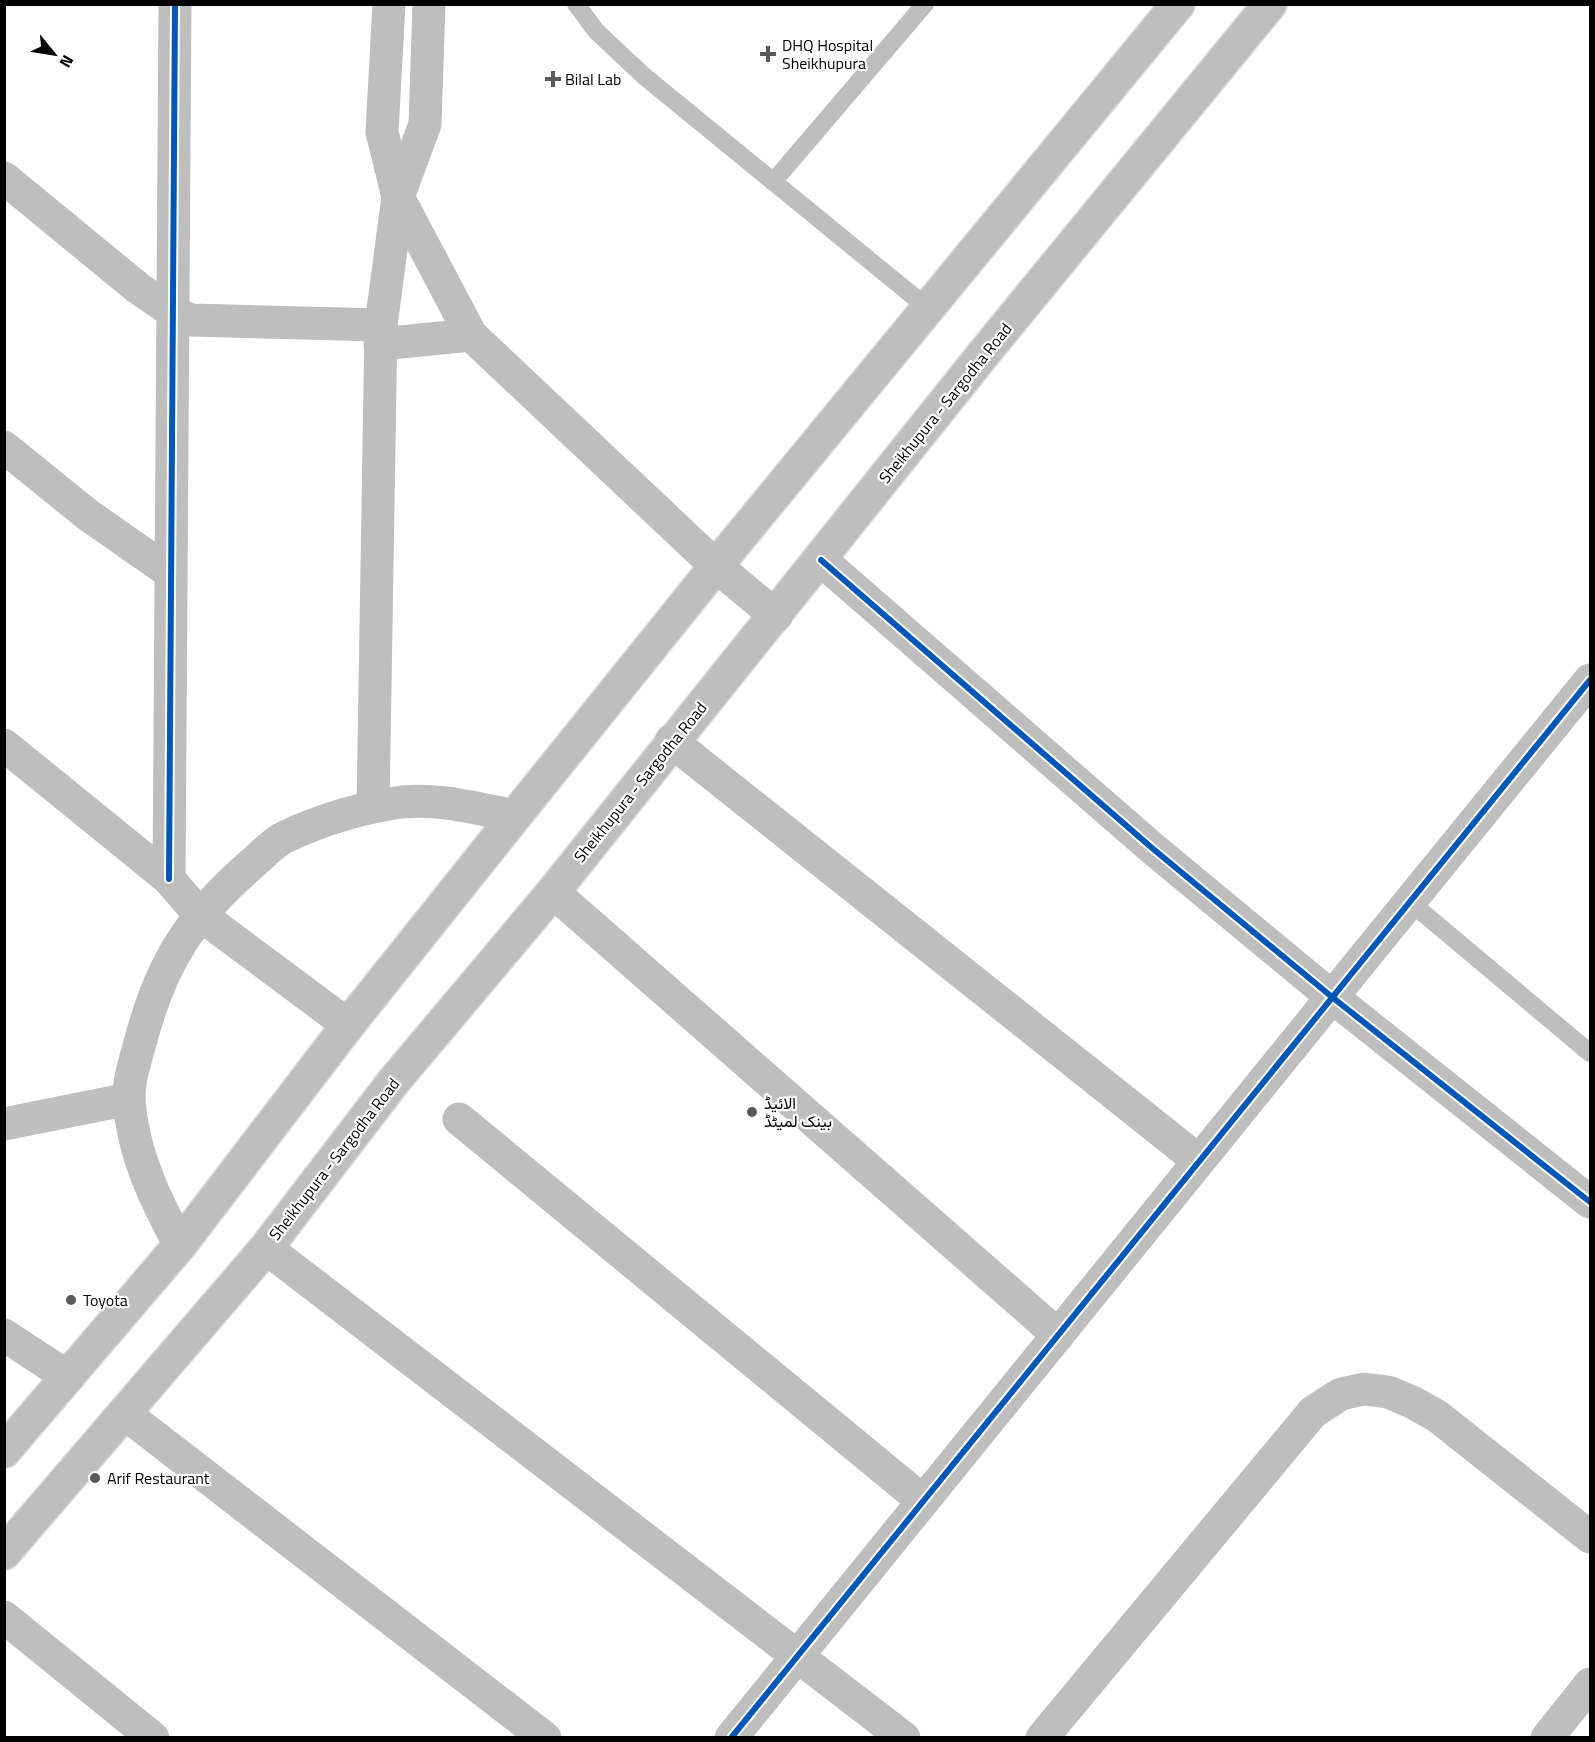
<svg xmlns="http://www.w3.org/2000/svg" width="1595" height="1742" font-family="'Titillium Web',Vazirmatn,sans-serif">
  <rect width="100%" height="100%" fill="#fff"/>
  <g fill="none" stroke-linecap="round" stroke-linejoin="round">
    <defs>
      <g id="trunk">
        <polyline points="4,1451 180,1245 348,1025 515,816 716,566 1178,4"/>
        <polyline points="4,1553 266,1248 394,1081 553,892 985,352 1270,4"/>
      </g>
    </defs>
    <use href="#trunk" stroke="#dbdbdb" stroke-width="36"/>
    <g stroke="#bebebe" stroke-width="18">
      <polyline points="576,4 596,31 644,76 929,309"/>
      <polyline points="773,182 925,4"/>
      <polyline points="1410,902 1590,1053"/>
    </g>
    <g stroke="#bebebe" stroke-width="33">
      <polyline points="389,4 382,132 398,197 471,335 716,566 776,616"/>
      <polyline points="4,178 138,288 173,312 191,320 381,325"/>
      <polyline points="380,344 471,335"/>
      <polyline points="4,447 88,515 171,573"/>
      <polyline points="1590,680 1332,997 1590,1202"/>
      <polyline points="671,741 1199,1161"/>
      <polyline points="373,807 381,325 398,197 425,124 429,4"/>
      <polyline points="169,879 175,4"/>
      <polyline points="553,892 1058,1335"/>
      <polyline points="459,1119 923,1501"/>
      <polyline points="4,1124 129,1099"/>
      <path d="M 180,1245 C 155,1200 133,1153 129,1101 C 128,1082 135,1061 140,1043 C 161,962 191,916 254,862 C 263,854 274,842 285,837 C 320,820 364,807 402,802 C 440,798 478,809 515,816"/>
      <polyline points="266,1248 904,1738"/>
      <polyline points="4,1335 68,1377"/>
      <polyline points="124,1413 545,1738"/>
      <polyline points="4,1617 153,1738"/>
      <polyline points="1042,1738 1313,1412 1341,1394 1364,1389 1388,1392 1412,1402 1437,1416 1590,1537"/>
      <polyline points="1547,1738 1590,1684"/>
    </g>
    <g stroke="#bebebe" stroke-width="33">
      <polyline points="4,745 169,879 199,914 348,1025"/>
      <polyline points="731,1738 1332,997 1152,848 821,560"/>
    </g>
    <use href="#trunk" stroke="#bebebe" stroke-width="33"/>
    <defs>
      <g id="cycleway">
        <polyline points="821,560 1152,848 1332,997 1590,1202"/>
        <polyline points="169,879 175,4"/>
        <polyline points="731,1738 1590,680"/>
      </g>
    </defs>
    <use href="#cycleway" stroke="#fff" stroke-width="10"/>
    <use href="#cycleway" stroke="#0057b8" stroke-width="6"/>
  </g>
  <g fill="#595959" stroke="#fff" stroke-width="2">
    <path d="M765 45h6v6h6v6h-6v6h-6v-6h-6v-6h6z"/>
    <path d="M550 70h6v6h6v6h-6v6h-6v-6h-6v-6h6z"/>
    <circle cx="752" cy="1112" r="6"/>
    <circle cx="71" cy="1300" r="6"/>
    <circle cx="95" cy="1478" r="6"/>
  </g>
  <g text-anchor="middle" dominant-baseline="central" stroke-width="4.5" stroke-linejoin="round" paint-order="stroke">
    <g font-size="16" fill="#000" stroke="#fff" text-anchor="start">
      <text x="782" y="45">DHQ Hospital<tspan x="782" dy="18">Sheikhupura</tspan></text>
      <text x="565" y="79">Bilal Lab</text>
      <text x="764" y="1103">الائیڈ<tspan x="764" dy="18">بینک لمیٹڈ</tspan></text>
      <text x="83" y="1300">Toyota</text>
      <text x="107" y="1478">Arif Restaurant</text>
    </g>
    <g font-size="16" fill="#000" stroke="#fff">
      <text transform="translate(945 403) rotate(-51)">Sheikhupura - Sargodha Road</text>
      <text transform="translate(640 782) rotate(-51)">Sheikhupura - Sargodha Road</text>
      <text transform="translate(334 1159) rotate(-52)">Sheikhupura - Sargodha Road</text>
    </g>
  </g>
  <rect width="1595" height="1742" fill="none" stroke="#000000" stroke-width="12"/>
  <g transform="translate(54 54) rotate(120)" stroke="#ffffff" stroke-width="4.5" paint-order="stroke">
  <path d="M0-4.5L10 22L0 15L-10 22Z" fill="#000000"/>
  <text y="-9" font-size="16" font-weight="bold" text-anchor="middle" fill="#000000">N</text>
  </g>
</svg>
